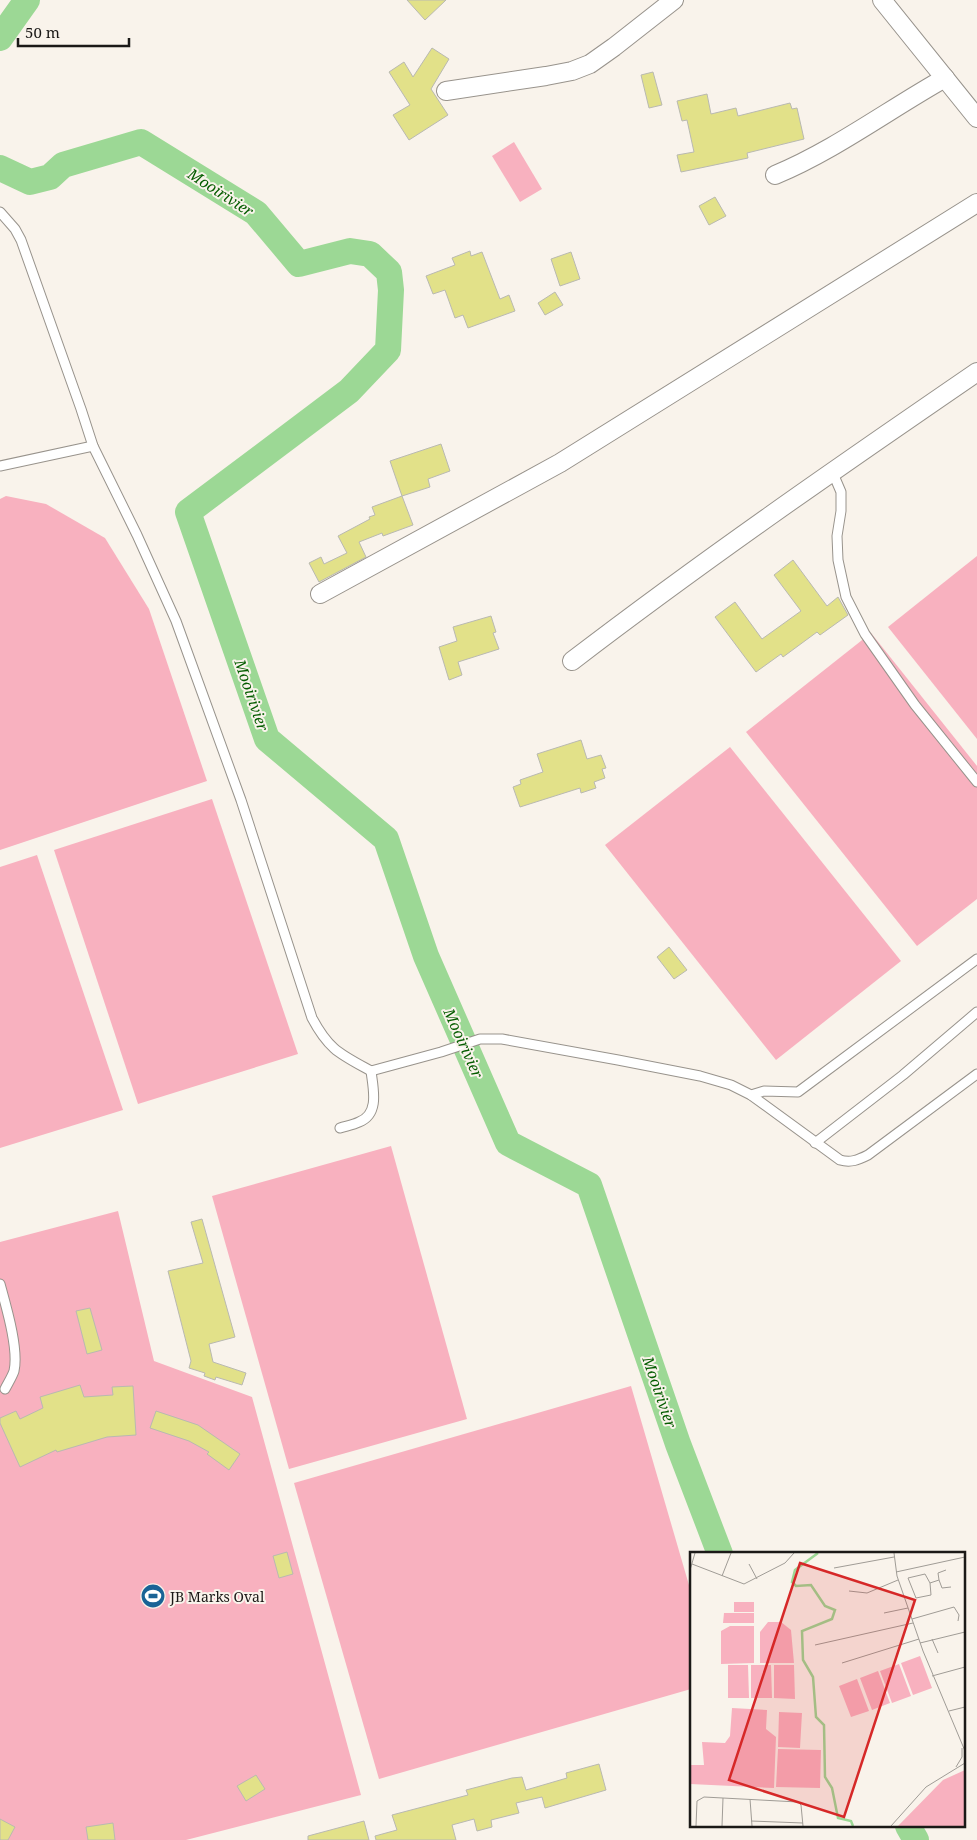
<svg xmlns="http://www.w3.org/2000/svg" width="977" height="1840" font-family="'Noto Serif',serif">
  <rect width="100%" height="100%" fill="#f9f3eb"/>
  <g fill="#f8b1bf">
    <polygon points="514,142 542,189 520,202 492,156"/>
    <polygon points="6,496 46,504 105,538 149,609 207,781 0,850 0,499"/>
    <polygon points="977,556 977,739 888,627"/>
    <polygon points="871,633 977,766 977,899 917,946 746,732"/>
    <polygon points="730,747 901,961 776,1060 605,845"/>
    <polygon points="212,799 298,1054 138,1104 54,850"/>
    <polygon points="37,855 123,1110 0,1148 0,867"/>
    <polygon points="391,1146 467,1419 289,1469 212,1196"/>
    <polygon points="118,1211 154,1361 252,1397 361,1795 186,1840 0,1840 0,1242"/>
    <polygon points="631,1386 691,1592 691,1689 379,1779 294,1483"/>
  </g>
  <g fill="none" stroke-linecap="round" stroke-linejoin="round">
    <g stroke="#9cd895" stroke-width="26">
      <polyline points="0,38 27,0"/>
      <polyline points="0,168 30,182 50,177 63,165 141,142 256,213 299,264 350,251 370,254 389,272 391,290 388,350 349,391 188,512 267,739 386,839 426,956 508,1143 589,1185 678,1444 720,1554"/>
      <polyline points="908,1826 916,1840"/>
    </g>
  </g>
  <g fill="#e2e189" stroke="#b9b9b1">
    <polygon points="407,0 446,0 425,20"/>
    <polygon points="432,48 449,59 431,89 448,115 409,140 393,115 410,105 389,72 404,62 413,77"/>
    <polygon points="653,72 662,105 649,108 641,75"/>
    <polygon points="707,94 711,114 736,108 738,116 790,103 792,109 797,108 804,139 747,153 748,158 681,172 677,155 694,152 687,120 682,121 677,101"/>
    <polygon points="715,197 726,216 709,225 699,206"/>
    <polygon points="470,251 471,256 482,252 500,299 509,295 515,311 468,328 463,315 455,318 445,290 433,294 426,276 455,265 452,258"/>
    <polygon points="571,252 580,279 560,286 551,259"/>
    <polygon points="555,292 563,305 545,315 538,303"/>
    <polygon points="441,444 450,471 428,479 430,487 402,496 413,525 383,536 382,533 359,542 366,557 319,582 309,563 321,557 324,564 347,553 338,536 370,519 369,517 375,515 372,507 402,496 390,461"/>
    <polygon points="793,560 827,606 838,597 848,615 820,635 817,632 783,657 781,654 756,672 715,617 735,602 762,639 801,611 774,575"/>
    <polygon points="491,616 496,632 493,633 499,649 458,662 462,675 449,680 439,647 457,641 453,627"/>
    <polygon points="581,740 587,759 601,755 606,768 602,769 605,778 594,782 596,788 581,793 580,788 520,807 513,787 521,784 520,780 543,772 537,754"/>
    <polygon points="669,947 687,970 674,979 657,957"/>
    <polygon points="202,1219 235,1337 209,1344 213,1362 246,1373 242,1385 216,1377 215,1380 204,1376 205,1373 189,1368 191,1361 168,1271 203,1263 191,1222"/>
    <polygon points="90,1308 102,1350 87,1354 76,1311"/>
    <polygon points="80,1385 84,1397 113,1395 112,1387 133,1386 136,1435 107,1437 57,1452 56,1450 20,1467 0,1423 0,1418 16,1411 20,1419 43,1408 40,1397"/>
    <polygon points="156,1411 198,1425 240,1454 229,1470 207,1454 209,1452 189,1441 150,1428"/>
    <polygon points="287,1552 293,1574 279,1578 273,1556"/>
    <polygon points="599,1764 606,1790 545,1808 542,1797 516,1803 519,1813 491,1820 492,1827 477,1831 474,1819 452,1825 456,1840 376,1840 375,1836 397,1830 392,1815 468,1795 466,1790 512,1778 522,1777 526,1790 567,1778 566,1773"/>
    <polygon points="256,1775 265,1789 246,1801 237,1786"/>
    <polygon points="0,1819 15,1827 8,1840 0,1840"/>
    <polygon points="364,1821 369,1840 308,1840 308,1836"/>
    <polygon points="113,1823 115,1840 88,1840 86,1827"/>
  </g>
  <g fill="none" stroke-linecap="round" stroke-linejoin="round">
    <defs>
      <g id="service">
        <path d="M 0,212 L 15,229 L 21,240 L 81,409 L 93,446 L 137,535 L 176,621 L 241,800 L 312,1018 C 329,1050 340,1054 371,1071"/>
        <polyline points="0,466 93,446"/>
        <polyline points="832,471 841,492 841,511 837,536 838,560 846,597 865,634 915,705 977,782"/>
        <polyline points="751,1095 764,1091 798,1092 977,959"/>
        <path d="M 340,1128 C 346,1126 353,1125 359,1122 C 380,1114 373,1088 371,1071 L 441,1052 L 480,1039 L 502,1039 L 618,1060 L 700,1076 L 731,1085 L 751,1095 L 840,1160 C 851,1163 858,1160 868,1155 L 977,1074"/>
        <polyline points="815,1143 903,1075 977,1012"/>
        <path d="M 0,1284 C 6,1306 19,1349 14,1371 C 12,1377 8,1383 5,1389"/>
      </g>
      <g id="minor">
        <polyline points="882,0 977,118"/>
        <polyline points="446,91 546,76 572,71 590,64 614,47 674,0"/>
        <path d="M 775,175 C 835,150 888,110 945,78"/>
        <polyline points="320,594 560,463 977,203"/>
        <path d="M 572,661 C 704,560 840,466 977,372"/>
      </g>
    </defs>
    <use href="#service" stroke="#98938c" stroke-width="11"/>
    <use href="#minor" stroke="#98938c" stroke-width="20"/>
    <use href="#service" stroke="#fff" stroke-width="9"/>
    <use href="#minor" stroke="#fff" stroke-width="18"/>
  </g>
  <defs>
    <symbol id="stadium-disc" viewBox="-11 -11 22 22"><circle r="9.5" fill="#196396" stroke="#f9f3eb"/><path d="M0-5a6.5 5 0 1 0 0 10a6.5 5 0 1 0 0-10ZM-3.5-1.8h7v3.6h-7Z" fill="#fff"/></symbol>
  </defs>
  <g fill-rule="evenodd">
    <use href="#stadium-disc" x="139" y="1582" width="28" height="28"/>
  </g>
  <g text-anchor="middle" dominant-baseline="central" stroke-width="4" stroke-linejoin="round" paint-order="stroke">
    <g font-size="14" fill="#1b1917" stroke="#f9f3eb" text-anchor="start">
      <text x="170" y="1596">JB Marks Oval</text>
    </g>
    <g font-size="15" font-style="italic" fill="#055d00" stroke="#f9f3eb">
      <text transform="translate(221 192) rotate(33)">Mooirivier</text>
      <text transform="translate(252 695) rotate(71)">Mooirivier</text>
      <text transform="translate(464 1043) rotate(66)">Mooirivier</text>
      <text transform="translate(660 1392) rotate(71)">Mooirivier</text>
    </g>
  </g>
  <g transform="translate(690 1552)">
    <rect width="275" height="275" fill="#f9f3eb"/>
    <path d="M 44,50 L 64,50 L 64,60 L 44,60 ZM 34,61 L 64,61 L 64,71 L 33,71 ZM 78,70 L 91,70 L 101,78 L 104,111 L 70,111 L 70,80 ZM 40,74 L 64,74 L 64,111 L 31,112 L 31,79 ZM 230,104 L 242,136 L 223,143 L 211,111 ZM 209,112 L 221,144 L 202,151 L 190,119 ZM 38,113 L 58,113 L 59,146 L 38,146 ZM 61,113 L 81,113 L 82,146 L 61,146 ZM 84,113 L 104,113 L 105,147 L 84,146 ZM 188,119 L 200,151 L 182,158 L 170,126 ZM 167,127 L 179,159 L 161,165 L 149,134 ZM 42,156 L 77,158 L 76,177 L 86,185 L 84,236 L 0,232 L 1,213 L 14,213 L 12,190 L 35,191 L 40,184 ZM 89,160 L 112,161 L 110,196 L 88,195 ZM 88,197 L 131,198 L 130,236 L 86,235 ZM 275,218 L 275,274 L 208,274 L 253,228 Z" fill="#f8b1bf"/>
    <path fill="none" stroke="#9cd895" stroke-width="2.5" d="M 128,1 L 105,18 L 102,30 L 106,34 L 121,33 L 135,54 L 145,58 L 142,67 L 112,79 L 113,108 L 123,125 L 126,165 L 134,173 L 135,225 L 142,236 L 148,266 L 161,269 L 163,274"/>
    <path fill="none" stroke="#a09c96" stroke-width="1" d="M 204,1 L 207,24 L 233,99 L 275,199M 2,12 L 54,32 L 95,11 L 104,1M 59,12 L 67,27M 144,16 L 204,5M 0,18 L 5,1M 256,18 L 248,21 L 249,28 L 252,36 L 261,35M 206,20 L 275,5M 32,24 L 41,1M 240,31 L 235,22 L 218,26 L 226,46 L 241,43 L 240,31 L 249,28M 159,39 L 177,41 L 208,28M 194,61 L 218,56M 222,67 L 264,55 L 269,63 L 268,69M 242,87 L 248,101M 230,91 L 275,80M 125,93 L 223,71M 152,111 L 229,87M 242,124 L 275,115M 259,159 L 275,155M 266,215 L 272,205 L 272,196M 60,247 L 62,274M 61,269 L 113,271M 6,274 L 7,249 L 14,245 L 108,250 L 111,253 L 113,274M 32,274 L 33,246M 201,274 L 236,235 L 275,211"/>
    <path fill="#d62828" fill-opacity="0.15" stroke="#d62828" stroke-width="2.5" d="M 110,11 L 225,48 L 154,265 L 39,228 Z"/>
    <rect width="275" height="275" fill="none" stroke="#1b1917" stroke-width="2.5"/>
  </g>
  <path d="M18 38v8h111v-8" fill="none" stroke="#1b1917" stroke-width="2.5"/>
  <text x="25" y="38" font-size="15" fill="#1b1917" stroke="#f9f3eb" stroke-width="4" paint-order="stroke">50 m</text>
</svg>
